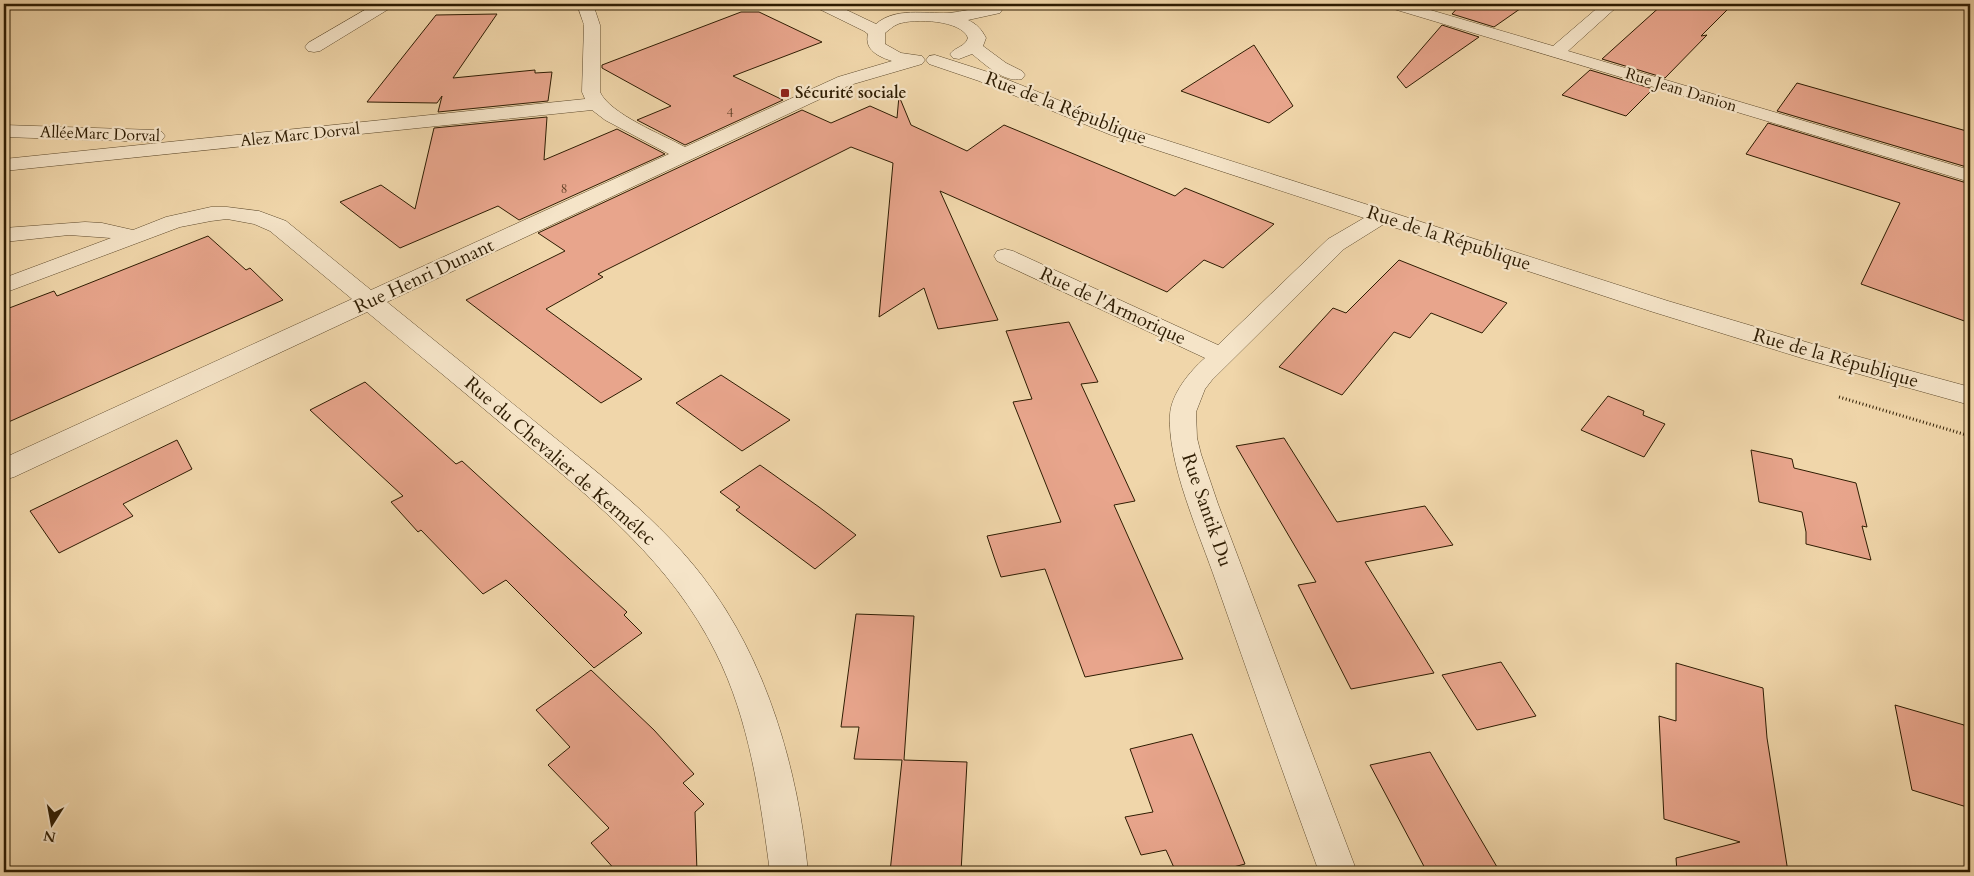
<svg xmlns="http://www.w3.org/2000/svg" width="1974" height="876" font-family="Cardo,serif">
  <rect width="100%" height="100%" fill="#f0d6aa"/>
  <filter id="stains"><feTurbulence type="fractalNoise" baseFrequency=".004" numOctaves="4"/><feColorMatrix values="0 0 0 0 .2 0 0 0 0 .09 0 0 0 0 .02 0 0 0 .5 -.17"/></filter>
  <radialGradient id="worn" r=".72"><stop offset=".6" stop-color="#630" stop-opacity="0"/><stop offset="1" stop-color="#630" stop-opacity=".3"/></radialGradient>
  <g fill="#e8a58c" stroke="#2e1c02">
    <polygon points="1461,4 1527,4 1494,27 1452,14"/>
    <polygon points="1663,4 1733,4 1701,36 1707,35 1665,78 1602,59"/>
    <polygon points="741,12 759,12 822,42 733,76 783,100 685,145 637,120 671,106 602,68 602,65"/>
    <polygon points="497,14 453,78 535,70 535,73 552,72 548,101 438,112 442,96 437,103 367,102 436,15"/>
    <polygon points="1442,25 1479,37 1406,88 1397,77"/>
    <polygon points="1254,45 1293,106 1269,123 1181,91"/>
    <polygon points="1590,70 1653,89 1626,116 1562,95"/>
    <polygon points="1797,83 1970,132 1970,168 1777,111"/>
    <polygon points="899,96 911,125 967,151 1004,125 1175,196 1185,188 1274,224 1223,268 1204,260 1167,292 940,191 998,320 938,329 924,288 879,317 893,163 851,147 598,274 603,277 546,309 642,379 601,403 466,300 565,251 538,233 802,110 831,123 870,106 897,118"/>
    <polygon points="547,117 544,160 617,129 665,154 519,220 498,206 400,248 340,202 381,185 415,209 434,128"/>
    <polygon points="1768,123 1970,184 1970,323 1861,284 1900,203 1746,154"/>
    <polygon points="208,236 246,270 250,268 283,300 4,424 4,310 54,291 57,296"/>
    <polygon points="1399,260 1507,303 1482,333 1431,313 1410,338 1394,332 1342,395 1279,367 1333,308 1346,313"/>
    <polygon points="1069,322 1098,382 1081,384 1135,501 1114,505 1183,659 1085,677 1045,569 1001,577 994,557 987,536 1061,522 1013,402 1032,399 1006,331"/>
    <polygon points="721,375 790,420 742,451 676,403"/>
    <polygon points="365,382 456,464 462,461 627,612 624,615 642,633 594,668 506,580 483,594 421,530 418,532 391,502 403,496 310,410"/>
    <polygon points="1608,396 1644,411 1643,415 1665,424 1644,457 1581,430"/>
    <polygon points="1284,438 1337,522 1425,506 1453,545 1365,562 1434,673 1351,689 1298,585 1316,582 1236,446"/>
    <polygon points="177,440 192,469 123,504 133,516 59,553 30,511"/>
    <polygon points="1751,450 1792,459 1794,468 1856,483 1867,527 1862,526 1871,560 1806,544 1806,532 1802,512 1759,502"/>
    <polygon points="760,465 819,507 856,535 815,569 736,510 740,507 720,492"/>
    <polygon points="856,614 914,616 904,760 967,762 961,872 890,872 902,760 854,759 859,727 841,727"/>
    <polygon points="1501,662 1536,716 1477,730 1442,675"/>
    <polygon points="1676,663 1763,688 1767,738 1788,872 1677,872 1676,858 1740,842 1664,819 1659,716 1676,721"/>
    <polygon points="591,670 654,730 694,774 683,783 704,804 695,812 697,872 617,872 591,843 609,828 548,765 570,747 536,710"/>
    <polygon points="1895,705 1964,725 1970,748 1970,808 1912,790"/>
    <polygon points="1192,734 1218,797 1245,864 1214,872 1176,872 1166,850 1141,855 1125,817 1153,812 1130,749"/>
    <polygon points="1430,752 1467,816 1500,872 1427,872 1370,765"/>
  </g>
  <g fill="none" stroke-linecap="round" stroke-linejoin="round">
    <defs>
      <g id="minor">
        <polygon points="375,4 394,4 392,7 320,51 314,52 308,51 305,47 308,43"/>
        <path d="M 577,4 L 593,4 L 600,25 L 600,92 C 610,114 663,135 685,147 L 838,77 L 892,61 C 879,57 864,50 868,34 L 864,31 L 815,7 L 813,4 L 834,4 L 876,24 C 895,7 925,14 948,13 C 963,12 979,7 994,5 L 1000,7 L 1002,10 L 1000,13 L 968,20 C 977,24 982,30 986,38 L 983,46 L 1006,63 L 1022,71 L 1025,75 L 1022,79 C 1004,83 986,65 972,54 L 959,59 L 953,58 L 950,54 C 955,47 965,47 968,38 C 962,20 914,18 898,24 C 893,26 889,30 885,33 L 885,44 L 901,53 L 922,56 L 925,60 L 922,64 L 850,85 L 387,302 C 441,346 495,389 549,433 C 603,477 660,521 703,577 C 767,660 798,769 808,872 L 770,872 C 760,798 750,721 716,653 C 672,564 596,502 521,440 C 470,397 418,354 367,312 L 14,477 L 4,480 L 4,458 L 352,299 L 270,231 L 254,224 L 227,219 L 211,221 L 180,227 L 4,293 L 4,278 L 111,238 L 69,235 L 4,242 L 4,228 L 85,222 L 102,223 L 133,230 L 166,217 L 211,207 L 227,207 L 259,211 L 286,221 L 371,290 L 669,154 L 605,120 L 592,110 L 4,171 L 4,159 L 585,99 L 582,92 L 584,25 Z"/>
        <polygon points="1385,4 1410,4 1553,46 1602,4 1620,4 1568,51 1970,170 1970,182 1387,7"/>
        <path d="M 935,55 L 991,73 L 1125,127 L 1668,301 L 1823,347 L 1970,387 L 1970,405 L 1805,359 L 1650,311 L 1384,224 L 1344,249 L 1212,380 L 1205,389 L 1196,412 L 1197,438 L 1201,454 L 1218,504 L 1357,872 L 1319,872 C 1284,776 1250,679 1216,582 C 1200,535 1167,463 1170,415 C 1171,394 1190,371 1205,358 L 997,261 L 994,256 L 997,251 L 1005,249 L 1013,251 L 1218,345 L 1328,239 L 1364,218 L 1111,135 L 979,81 L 929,64 L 926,60 L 929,56 Z"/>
        <polygon points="4,125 155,130 162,132 165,136 162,140 155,142 4,137"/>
      </g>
    </defs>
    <use href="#minor" stroke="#5e4a2c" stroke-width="1"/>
    <polyline stroke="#2e1c02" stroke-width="2" stroke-dasharray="0.5 2" stroke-linecap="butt" points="781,4 789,7"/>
    <polyline stroke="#2e1c02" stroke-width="3" stroke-dasharray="1 2.5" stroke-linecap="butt" points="1839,397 1970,436"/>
    <use href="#minor" fill="#f5e4c8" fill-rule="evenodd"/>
  </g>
  <rect fill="#8f2418" stroke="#f5e4c8" stroke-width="2" x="780" y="88" width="10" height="10" rx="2.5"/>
  <g text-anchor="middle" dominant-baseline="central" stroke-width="4.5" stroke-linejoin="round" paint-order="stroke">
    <g font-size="14" fill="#5c3e24">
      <text x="730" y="112">4</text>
      <text x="564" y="188">8</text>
    </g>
    <g font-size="16" fill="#2e1c02" stroke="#f5e4c8">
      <text transform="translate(1681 90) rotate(17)">Rue Jean Danion</text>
      <text transform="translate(100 134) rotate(2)">AlléeMarc Dorval</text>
      <text transform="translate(300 135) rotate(-6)">Alez Marc Dorval</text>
    </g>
    <g font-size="16" font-weight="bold" fill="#2e1c02" stroke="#f5e4c8" text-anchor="start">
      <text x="795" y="93">Sécurité sociale</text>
    </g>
    <g font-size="19" fill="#2e1c02" stroke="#f5e4c8">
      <text transform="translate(1066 108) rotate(21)">Rue de la République</text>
      <text transform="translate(1449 238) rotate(18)">Rue de la République</text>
      <text transform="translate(424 276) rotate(-25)">Rue Henri Dunant</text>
      <text transform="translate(1113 306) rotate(25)">Rue de l'Armorique</text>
      <text transform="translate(1836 358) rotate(16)">Rue de la République</text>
      <text transform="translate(560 461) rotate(41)">Rue du Chevalier de Kermélec</text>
      <text transform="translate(1207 510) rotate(71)">Rue Santik Du</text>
    </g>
  </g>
  <rect width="1974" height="876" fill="none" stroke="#f0d6aa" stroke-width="20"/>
  <rect x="5" y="5" width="1964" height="866" fill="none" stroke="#2e1c02" stroke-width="2.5"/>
  <rect x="10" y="10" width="1954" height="856" fill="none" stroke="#2e1c02"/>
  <g transform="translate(52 824) rotate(191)" stroke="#f5e4c8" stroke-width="4" paint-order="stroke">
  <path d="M0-4L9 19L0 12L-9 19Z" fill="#2e1c02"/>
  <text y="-8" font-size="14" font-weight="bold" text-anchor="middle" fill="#2e1c02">N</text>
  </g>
  <rect width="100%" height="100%" filter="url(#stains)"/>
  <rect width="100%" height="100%" fill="url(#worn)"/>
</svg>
